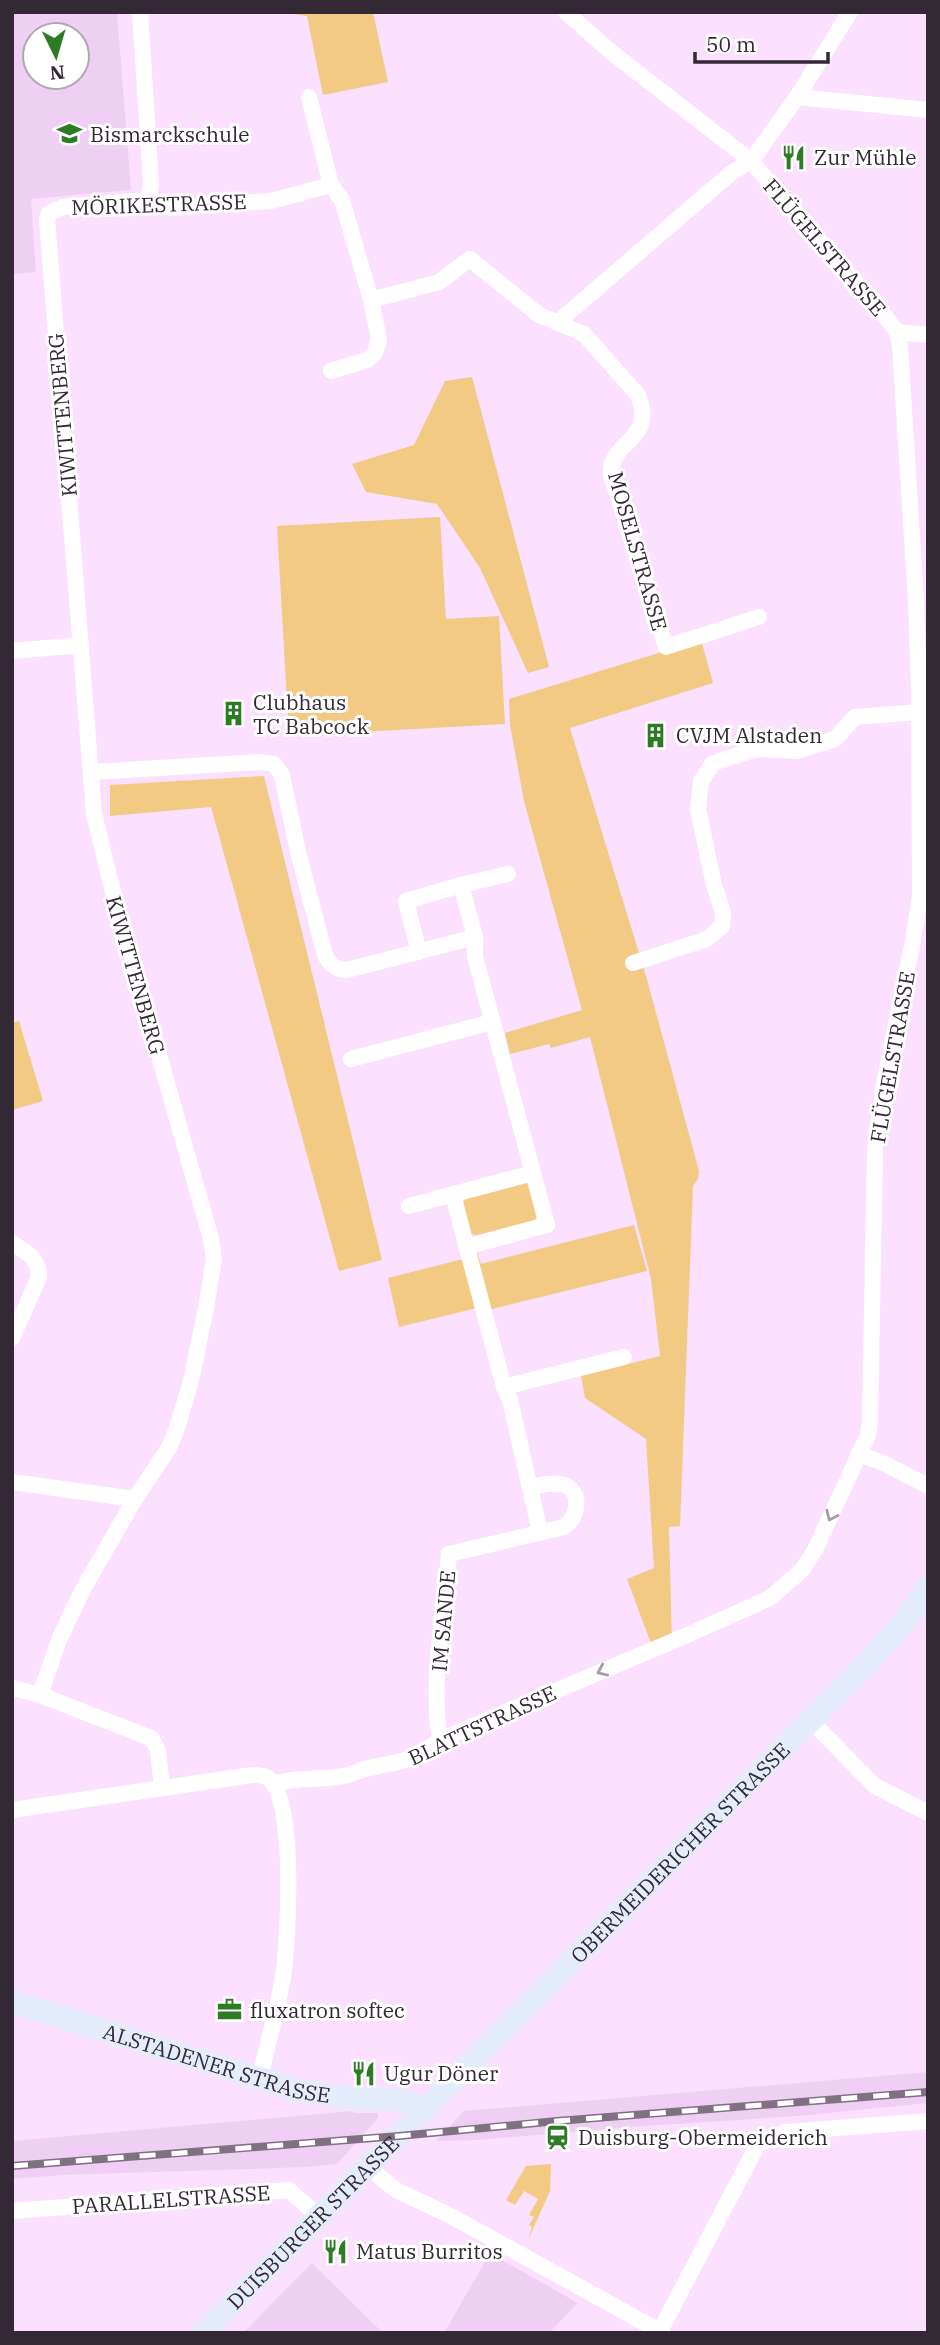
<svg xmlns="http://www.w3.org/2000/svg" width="940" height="2345" font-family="'IBM Plex Serif',serif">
  <rect width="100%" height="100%" fill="#fbe0ff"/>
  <g fill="#efd0f4" fill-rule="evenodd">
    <path d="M 117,12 L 131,190 L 31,199 L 36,272 L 12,274 L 12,13 ZM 35,35 L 77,35 L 77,77 L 35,77 Z"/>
    <polygon points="928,2072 928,2103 798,2116 644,2126 479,2140 436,2141 464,2111"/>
    <polygon points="353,2111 354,2113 378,2113 378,2118 337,2164 306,2167 62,2175 12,2179 12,2141"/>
    <polygon points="490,2253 578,2303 549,2333 444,2333"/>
    <polygon points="312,2263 383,2333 243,2333"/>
  </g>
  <g fill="#f2ca83">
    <polygon points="279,12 373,12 388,82 323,95 307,16"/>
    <polygon points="472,377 549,667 528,673 480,568 437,504 366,492 352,464 414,445 445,381"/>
    <polygon points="440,517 446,619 499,616 505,724 289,736 277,526"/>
    <polygon points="701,640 713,683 570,728 646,976 699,1171 698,1179 693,1186 680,1526 669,1527 672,1642 653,1649 627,1579 654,1568 646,1439 585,1398 581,1376 660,1356 651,1279 590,1037 551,1048 549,1044 510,1054 505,1033 582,1010 524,801 510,725 509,699"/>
    <polygon points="264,776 382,1260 339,1271 211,807 110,816 110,785"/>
    <polygon points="19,1021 43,1101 12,1110 12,1023"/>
    <polygon points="525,1182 531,1186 538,1214 535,1220 477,1235 471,1234 463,1202 466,1198"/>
    <polygon points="634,1225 647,1271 488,1310 473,1254 477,1252 481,1264"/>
    <polygon points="463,1259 477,1308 399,1327 388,1278"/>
    <polygon points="551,2164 550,2191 528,2240 532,2227 529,2225 534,2217 529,2215 538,2199 524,2191 515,2205 506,2200 526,2166"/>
  </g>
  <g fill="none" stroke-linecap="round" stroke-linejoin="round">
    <g stroke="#fff" stroke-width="16">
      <polyline points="140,12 151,185 148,201"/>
      <polyline points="797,97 928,110"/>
      <polyline points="331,185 342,200 371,300 379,339 375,353 367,360 331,371"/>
      <path d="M 371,300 L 439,282 L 470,259 L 539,315 L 584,334 L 638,395 C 657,443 608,440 611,475 L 666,647 L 759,617"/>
      <polyline points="558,322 731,173 751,161 797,97 850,12"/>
      <polyline points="897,332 928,335"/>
      <polyline points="12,651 81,645"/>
      <path d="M 91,772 L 260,762 L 274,764 L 282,775 L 298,852 L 325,955 C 330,965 336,970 347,970 L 475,937 L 475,956 L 533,1173 L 409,1206"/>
      <polyline points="461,885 508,874"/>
      <polyline points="419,952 406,901 461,885 475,937"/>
      <polyline points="633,963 707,939 722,926 723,912 714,885 698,809 701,781 713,763 756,749 796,751 835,739 855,717 919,712"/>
      <polyline points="351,1059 492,1022"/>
      <polyline points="453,1195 504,1387 510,1400 540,1532"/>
      <path d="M 12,1243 C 27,1252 39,1258 39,1277 L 12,1338"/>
      <polyline points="466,1247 547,1225 533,1173"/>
      <polyline points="504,1387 624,1357"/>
      <polyline points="858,1454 881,1462 928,1486"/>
      <polyline points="12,1482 135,1499"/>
      <polyline points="12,1688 40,1695 151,1738 158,1750 162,1788"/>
      <polyline points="40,1695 59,1640 83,1589 135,1499 170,1446 177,1428 191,1381 206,1308 214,1259 211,1239 112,888 94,814 47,219 49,213 63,207 133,201 148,201 171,208 271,201 331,185 309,97"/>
      <polyline points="811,1721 875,1786 928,1813"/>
      <path d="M 440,1740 C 430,1681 444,1614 449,1554 L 564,1527 C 580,1517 583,1486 559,1484 C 550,1482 539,1486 530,1487"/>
      <path d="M 273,1784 C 297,1777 320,1780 344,1776 C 353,1774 361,1769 370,1768 C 404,1760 411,1763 440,1740 L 685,1636 L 770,1598 L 802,1570 L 815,1550 L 868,1435 L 870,1421 L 875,1149 L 883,1089 L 913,941 L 920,896 L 919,692 L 916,602 L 900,346 L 897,332 L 889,321 L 751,161 L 610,51 L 566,12"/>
      <path d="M 12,1810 L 252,1775 C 257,1775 263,1775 268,1778 C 297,1797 288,1944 283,1978 C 277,2012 267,2044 260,2078"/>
      <polyline points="368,2167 396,2190 451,2216 663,2333"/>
      <polyline points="12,2211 289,2190 319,2217"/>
      <polyline points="660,2331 758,2144 785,2132 928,2121"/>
    </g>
    <g stroke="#e5edfd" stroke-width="23">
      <path id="s1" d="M 12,2002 L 297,2090 C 316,2093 334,2096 353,2098 C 377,2100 405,2095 424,2111"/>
      <path id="s2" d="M 203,2333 L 865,1666 L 902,1625 L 928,1588"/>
    </g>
    <defs>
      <polyline id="rail" points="12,2166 399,2136 557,2121 928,2092"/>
    </defs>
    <use href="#rail" stroke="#817084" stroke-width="8"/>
    <use href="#rail" stroke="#fff" stroke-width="5" stroke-dasharray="16" stroke-linecap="butt"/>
  </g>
  <defs><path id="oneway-chevron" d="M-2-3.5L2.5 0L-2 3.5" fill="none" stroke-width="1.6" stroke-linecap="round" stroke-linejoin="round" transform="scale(1.75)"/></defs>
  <g stroke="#a39fa4">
    <use href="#oneway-chevron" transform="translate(831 1516) rotate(115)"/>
    <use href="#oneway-chevron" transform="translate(602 1671) rotate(156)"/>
  </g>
  <defs>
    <symbol id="school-bare" viewBox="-9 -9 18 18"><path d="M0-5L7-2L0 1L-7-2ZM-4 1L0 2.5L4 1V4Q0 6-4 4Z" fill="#2d7b23" stroke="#fff" stroke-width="2.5" paint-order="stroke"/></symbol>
    <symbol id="restaurant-bare" viewBox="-9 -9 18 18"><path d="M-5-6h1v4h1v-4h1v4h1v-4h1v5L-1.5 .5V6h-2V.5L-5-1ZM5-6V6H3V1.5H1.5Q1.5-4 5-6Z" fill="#2d7b23" stroke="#fff" stroke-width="2.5" paint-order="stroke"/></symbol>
    <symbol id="building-bare" viewBox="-9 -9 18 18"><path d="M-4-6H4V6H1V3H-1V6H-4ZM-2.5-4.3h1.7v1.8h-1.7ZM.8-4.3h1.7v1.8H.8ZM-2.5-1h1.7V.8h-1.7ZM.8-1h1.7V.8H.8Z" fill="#2d7b23" stroke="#fff" stroke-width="2.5" paint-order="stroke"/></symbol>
    <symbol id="office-bare" viewBox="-9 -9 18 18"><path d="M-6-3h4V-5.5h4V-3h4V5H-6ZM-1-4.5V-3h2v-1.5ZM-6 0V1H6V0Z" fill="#2d7b23" stroke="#fff" stroke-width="2.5" paint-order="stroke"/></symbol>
    <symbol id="station-bare" viewBox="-9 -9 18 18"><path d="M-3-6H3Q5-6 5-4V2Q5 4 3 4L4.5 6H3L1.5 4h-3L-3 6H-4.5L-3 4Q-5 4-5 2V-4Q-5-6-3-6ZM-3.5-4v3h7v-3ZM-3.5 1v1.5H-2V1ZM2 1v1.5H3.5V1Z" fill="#2d7b23" stroke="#fff" stroke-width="2.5" paint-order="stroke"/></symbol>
  </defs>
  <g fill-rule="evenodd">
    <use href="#school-bare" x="52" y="116" width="35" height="35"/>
    <use href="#restaurant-bare" x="776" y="140" width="35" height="35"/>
    <use href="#building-bare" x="216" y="696" width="35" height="35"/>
    <use href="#building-bare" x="638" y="718" width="35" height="35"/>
    <use href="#office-bare" x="212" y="1992" width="35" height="35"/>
    <use href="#restaurant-bare" x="346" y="2056" width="35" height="35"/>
    <use href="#station-bare" x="540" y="2120" width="35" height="35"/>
    <use href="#restaurant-bare" x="318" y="2234" width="35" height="35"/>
  </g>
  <g text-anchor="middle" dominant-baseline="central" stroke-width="6" stroke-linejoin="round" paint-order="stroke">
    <g font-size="21" fill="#332935" stroke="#fff" text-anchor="start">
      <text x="90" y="134">Bismarckschule</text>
      <text x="814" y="157">Zur Mühle</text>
      <text x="253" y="702">Clubhaus<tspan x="253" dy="24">TC Babcock</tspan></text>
      <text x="676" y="735">CVJM Alstaden</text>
      <text x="250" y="2010">fluxatron softec</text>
      <text x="384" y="2073">Ugur Döner</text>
      <text x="578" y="2137">Duisburg-Obermeiderich</text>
      <text x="356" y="2251">Matus Burritos</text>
    </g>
    <g font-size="21" fill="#332935" stroke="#fff">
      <text transform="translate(159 204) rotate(-2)">MÖRIKESTRASSE</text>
      <text transform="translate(825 247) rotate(49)">FLÜGELSTRASSE</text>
      <text transform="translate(62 415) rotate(-95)">KIWITTENBERG</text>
      <text transform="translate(638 551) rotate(74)">MOSELSTRASSE</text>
      <text transform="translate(136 975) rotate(74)">KIWITTENBERG</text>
      <text transform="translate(892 1057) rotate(-80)">FLÜGELSTRASSE</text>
      <text transform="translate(443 1621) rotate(-85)">IM SANDE</text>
      <text transform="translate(482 1725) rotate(-25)">BLATTSTRASSE</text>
      <text stroke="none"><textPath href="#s2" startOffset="677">OBERMEIDERICHER STRASSE</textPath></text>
      <text stroke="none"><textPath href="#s1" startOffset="214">ALSTADENER STRASSE</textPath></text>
      <text transform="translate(171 2199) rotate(-4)">PARALLELSTRASSE</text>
      <text stroke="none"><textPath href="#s2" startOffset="156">DUISBURGER STRASSE</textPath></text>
    </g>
  </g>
  <rect width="940" height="2345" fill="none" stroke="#332935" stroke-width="28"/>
  <g transform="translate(56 56) rotate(175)"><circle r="33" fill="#ffffff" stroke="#ada9ae" stroke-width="2"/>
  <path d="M0-5L12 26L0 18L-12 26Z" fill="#2d7b23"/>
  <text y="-10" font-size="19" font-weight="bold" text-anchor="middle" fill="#332935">N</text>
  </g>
  <path d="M695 52v10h133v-10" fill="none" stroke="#332935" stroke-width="3.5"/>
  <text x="706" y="52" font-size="21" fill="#332935" stroke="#ffffff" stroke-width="5" paint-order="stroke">50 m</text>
</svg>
